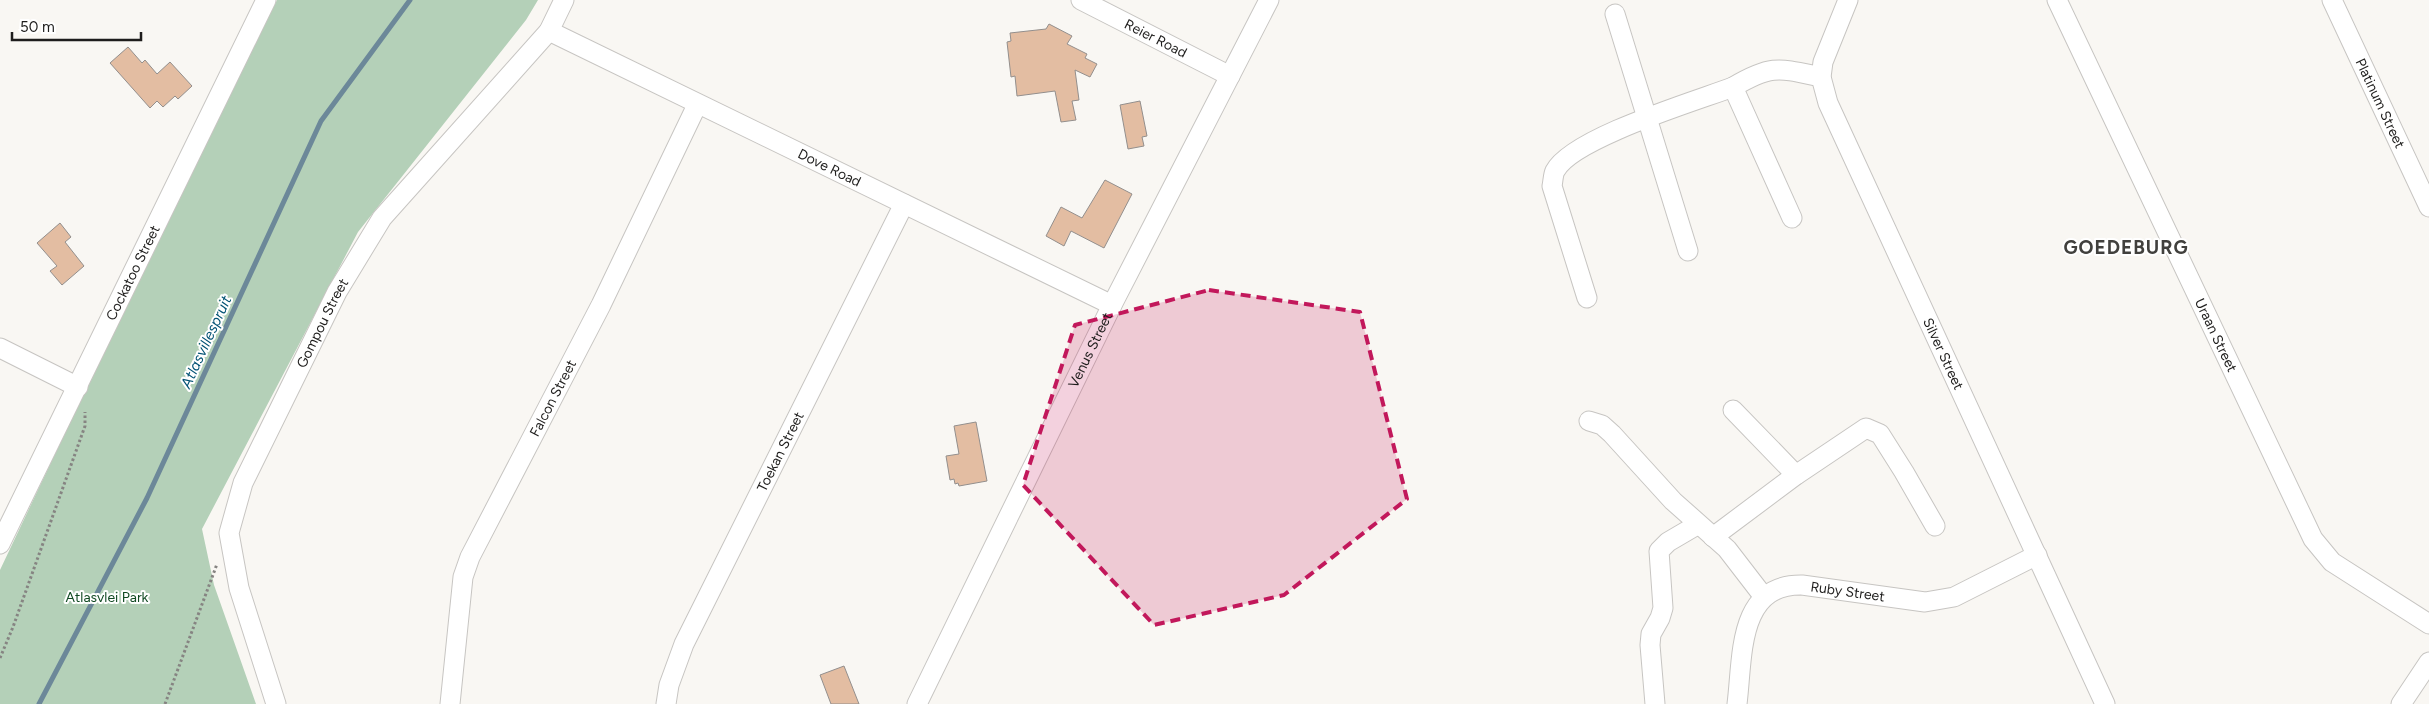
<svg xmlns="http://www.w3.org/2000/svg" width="2429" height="704" font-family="Figtree,sans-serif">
  <rect width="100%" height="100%" fill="#f9f7f3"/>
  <polygon fill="#b4d0b8" points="277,0 538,0 526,20 358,232 202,529 214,585 256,704 0,704 0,570 128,300"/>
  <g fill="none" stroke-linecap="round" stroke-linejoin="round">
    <polyline stroke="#6c8899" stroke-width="5" points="39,704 147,498 321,121 410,0"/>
  </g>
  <g fill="#e3bda2" stroke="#938f8d">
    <polygon points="1049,24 1072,36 1067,44 1087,54 1085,58 1097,64 1090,77 1075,70 1079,100 1072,101 1076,120 1061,122 1055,91 1017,96 1015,76 1011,77 1007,42 1011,41 1010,33 1046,29"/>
    <polygon points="128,47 142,63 145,60 157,74 170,62 192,86 178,99 175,96 163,107 157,101 150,108 110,63"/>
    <polygon points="1140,101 1147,136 1142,137 1144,146 1128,149 1120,105"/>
    <polygon points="1105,180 1132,194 1104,248 1071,231 1064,246 1046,236 1061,207 1082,218"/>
    <polygon points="60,223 71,237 65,242 84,266 62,285 50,271 57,266 37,243"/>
    <polygon points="976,422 987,481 959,486 958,483 955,484 954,479 950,480 946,456 959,454 954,426"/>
    <polygon points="844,666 859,704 831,704 820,675"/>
  </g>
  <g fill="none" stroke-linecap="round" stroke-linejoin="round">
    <defs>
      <g id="minor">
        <path id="s1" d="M 1081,0 L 1230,76"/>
        <path id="s2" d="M 1848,0 L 1823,62 L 1821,77 L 1828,103 L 2105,704"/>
        <path id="s3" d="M 2057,0 L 2313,539 L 2332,562 L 2429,624"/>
        <path id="s4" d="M 2332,0 L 2429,207"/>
        <polyline points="1615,14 1688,251"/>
        <path id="s5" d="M 549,31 L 1112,305"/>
        <polyline points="1733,87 1792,218"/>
        <path d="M 1587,298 L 1552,186 C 1553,182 1553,175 1555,171 C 1572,138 1696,101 1733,87 C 1772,64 1779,68 1821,77"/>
        <polyline points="0,348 78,387"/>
        <polyline points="1733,410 1796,475"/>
        <polyline points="1589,421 1602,425 1612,434 1673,501 1727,549 1764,597"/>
        <polyline points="1713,537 1796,475 1866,428 1880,434 1904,472 1935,526"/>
        <path id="s6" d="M 0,544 L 266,0"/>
        <path id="s7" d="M 276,704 L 239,588 L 229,533 L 243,483 L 337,292 L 382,218 L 549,31 L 564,0"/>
        <path id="s8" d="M 450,704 L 463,577 L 470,557 L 601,305 L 697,105"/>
        <path id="s9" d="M 666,704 L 669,685 L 684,644 L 904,204"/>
        <path id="s10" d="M 917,704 L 1112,305 L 1269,0"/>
        <polyline points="1655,704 1650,645 1651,634 1660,618 1663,608 1659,551 1668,542 1697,525"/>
        <path id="s11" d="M 1737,704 C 1743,657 1737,584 1802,585 L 1925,602 L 1954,597 L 2037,555"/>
        <polyline points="2401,704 2429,662"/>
      </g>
    </defs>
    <use href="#minor" stroke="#c7c5c2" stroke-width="21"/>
    <g stroke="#868482" stroke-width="3" stroke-dasharray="2.5 2.5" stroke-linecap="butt">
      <polyline points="0,658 13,627 85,426 85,412"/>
      <polyline points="165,704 217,564"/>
    </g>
    <use href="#minor" stroke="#fff" stroke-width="19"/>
  </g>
  <path fill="#c2185b" fill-opacity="0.2" stroke="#c2185b" stroke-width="4" stroke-dasharray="10 6" stroke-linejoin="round" d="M 1209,290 L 1360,312 L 1407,499 L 1284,595 L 1154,625 L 1023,485 L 1075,325 Z"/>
  <g text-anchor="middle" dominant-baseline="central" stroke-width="4" stroke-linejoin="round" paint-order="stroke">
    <g font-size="14" fill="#1e1d1c" stroke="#fff">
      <text stroke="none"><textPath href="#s1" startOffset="84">Reier Road</textPath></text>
      <text stroke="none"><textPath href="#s4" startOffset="114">Platinum Street</textPath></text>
      <text stroke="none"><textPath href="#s5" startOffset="312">Dove Road</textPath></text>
      <text stroke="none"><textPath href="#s6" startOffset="302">Cockatoo Street</textPath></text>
      <text stroke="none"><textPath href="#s7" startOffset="408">Gompou Street</textPath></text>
      <text stroke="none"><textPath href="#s3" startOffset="371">Uraan Street</textPath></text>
      <text stroke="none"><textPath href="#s10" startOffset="394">Venus Street</textPath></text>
      <text stroke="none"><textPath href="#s2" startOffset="385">Silver Street</textPath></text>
      <text stroke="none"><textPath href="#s8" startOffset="328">Falcon Street</textPath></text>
      <text stroke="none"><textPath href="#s9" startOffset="278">Toekan Street</textPath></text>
      <text stroke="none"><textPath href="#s11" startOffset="199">Ruby Street</textPath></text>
    </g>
    <g font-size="14" fill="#104922" stroke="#fff">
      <text x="107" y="597">Atlasvlei Park</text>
    </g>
    <g font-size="15" font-style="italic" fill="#025274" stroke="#fff">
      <text transform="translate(206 342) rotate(-65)">Atlasvillespruit</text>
    </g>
    <g font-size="19" font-weight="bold" letter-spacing="1" fill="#41403d" stroke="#fff">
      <text x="2126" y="247">GOEDEBURG</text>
    </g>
  </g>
  <path d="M12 32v8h129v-8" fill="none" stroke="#1e1d1c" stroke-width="2.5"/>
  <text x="20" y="32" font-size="15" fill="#1e1d1c" stroke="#ffffff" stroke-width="4" paint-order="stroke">50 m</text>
</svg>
